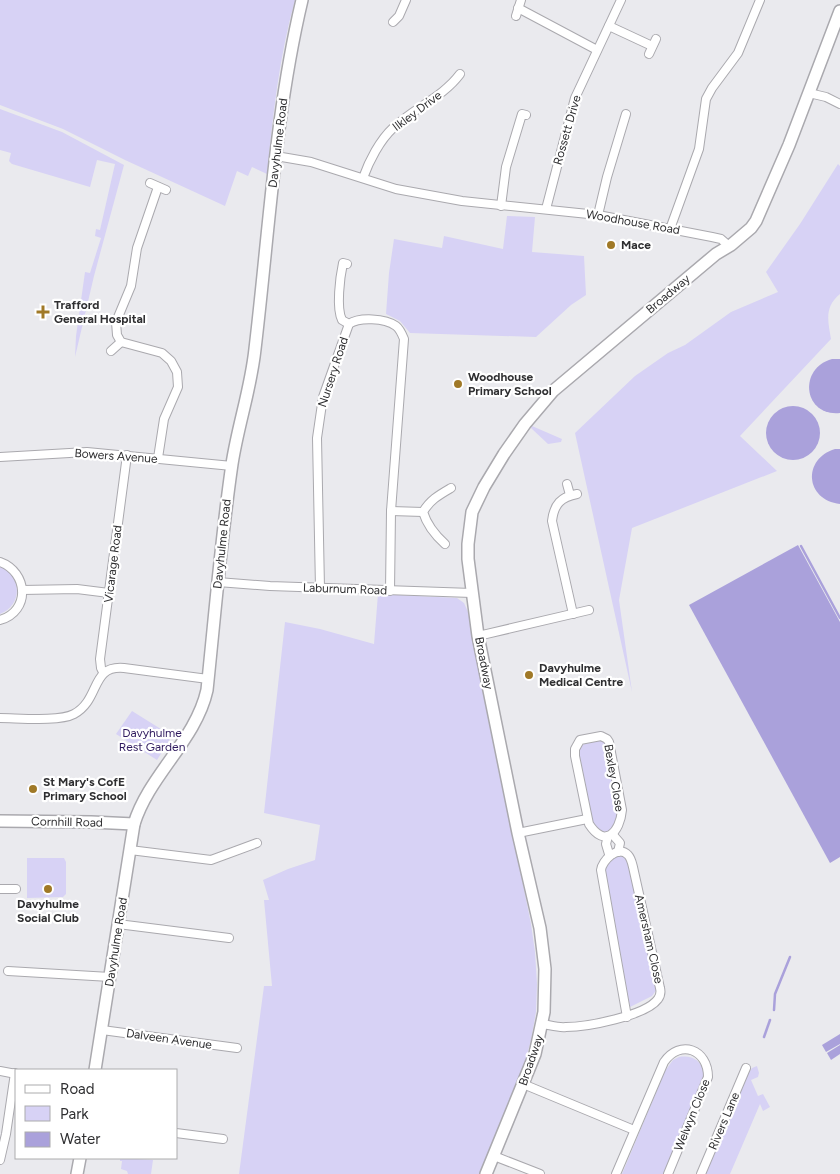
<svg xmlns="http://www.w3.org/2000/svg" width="840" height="1174" font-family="Figtree,sans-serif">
  <rect width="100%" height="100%" fill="#eaeaee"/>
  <g fill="#d7d2f5">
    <path d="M 0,0 L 295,0 C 279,57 273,115 267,174 L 252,167 L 248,176 L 237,171 L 225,206 L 125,160 L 63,129 L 0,105 Z"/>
    <polygon points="0,109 62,132 124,165 94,276 75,357 76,336 85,272 90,273 101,238 95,236 96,229 100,230 115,164 97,160 90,187 12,164 9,161 11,153 0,150"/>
    <path d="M 838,164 L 840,166 L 840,294 C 824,307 828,321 831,339 L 740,436 L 777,471 L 632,528 L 619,600 L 632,692 L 575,433 L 635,376 L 668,353 L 685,345 L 731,312 L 778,292 L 766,272 L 800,224 Z"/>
    <polygon points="507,216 535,217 532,252 584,256 586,295 571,305 536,337 410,333 400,321 386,314 389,273 394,239 442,248 444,236 503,249"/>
    <polygon points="532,426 562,439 561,442 548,444 531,428"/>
    <path d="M 0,566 C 22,575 23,605 0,614 Z"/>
    <polygon points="378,594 457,598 464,603 468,612 531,924 535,952 537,984 536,1012 531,1040 523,1069 479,1174 239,1174 264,986 272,986 264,900 269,900 263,880 288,869 315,860 320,825 264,813 285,622 320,629 374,644"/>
    <polygon points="132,711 172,736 157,760 116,734"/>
    <polygon points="601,740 606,743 620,808 615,827 608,832 600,831 591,821 578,760 579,750 581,745"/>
    <path d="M 623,855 L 628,861 L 657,989 L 652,996 L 630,1007 L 604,871 C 609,860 611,856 623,855 Z"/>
    <polygon points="27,858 64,858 66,862 66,894 63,897 27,898"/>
    <path d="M 679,1057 C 693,1055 699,1060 705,1072 L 703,1080 L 664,1174 L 622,1174 L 665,1071 L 673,1060 Z"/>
    <polygon points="757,1066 759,1073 758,1077 751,1080 758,1096 763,1094 770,1107 763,1111 760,1104 730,1174 705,1174 749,1072 752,1068"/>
    <polygon points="120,1158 153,1160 151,1174 128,1174 127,1171 121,1169 122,1161 120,1161"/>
  </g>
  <g fill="#aaa1db">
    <path d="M 832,359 L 840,359 L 840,413 C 804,417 797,369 832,359 Z"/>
    <circle cx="793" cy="433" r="27"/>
    <path d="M 835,449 L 840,449 L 840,504 C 805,500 802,459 835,449 Z"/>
    <polygon points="798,545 840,622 840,857 830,863 689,605"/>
    <polygon points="840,1034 840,1044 826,1052 822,1045"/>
    <polygon points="840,1045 840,1054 831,1060 827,1053"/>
  </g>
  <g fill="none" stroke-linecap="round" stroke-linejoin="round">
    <g stroke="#aaa1db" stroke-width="2.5">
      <polyline points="801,546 840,618"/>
      <polyline points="774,1010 775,994 790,957"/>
      <polyline points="764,1037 770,1020"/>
    </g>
    <defs>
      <g id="street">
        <polyline points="518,8 597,50"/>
        <polyline points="516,16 521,0"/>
        <polyline points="393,22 399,16 406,0"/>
        <polyline points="609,26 652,46"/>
        <polyline points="649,54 656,39"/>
        <polyline points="809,93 826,97 840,104"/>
        <polyline points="276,156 311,162 396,189 462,201 598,215 712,237 721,239 729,246"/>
        <path d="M 363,178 C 369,161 380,140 393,128 C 414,108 443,97 460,74"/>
        <polyline points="150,183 166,190"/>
        <polyline points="501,206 506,167 522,114 526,115"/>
        <polyline points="546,209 575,98 621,0"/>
        <polyline points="598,215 607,177 626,114"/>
        <polyline points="670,229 699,149 706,99 712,88 738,53 760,0"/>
        <path d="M 347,264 L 343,263 C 340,277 336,308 342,320 L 349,324"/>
        <polyline points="111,351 121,342"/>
        <polyline points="0,457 87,452 232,466"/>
        <polyline points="158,458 164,419 178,387 177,372 171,361 162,353 121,342 117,335 116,322 131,286 137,248 158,187"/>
        <polyline points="567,484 570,495"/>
        <polyline points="391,511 423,512"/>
        <path d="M 445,544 C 435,535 427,525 423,512 C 430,500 439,495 451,488"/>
        <path d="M 0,562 C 28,572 31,611 0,620"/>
        <polyline points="218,582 270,586 472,593"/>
        <path d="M 320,588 L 317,438 L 323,397 L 349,324 C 359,317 385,318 396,326 C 400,329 402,334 404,339 L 391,511 L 390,591"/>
        <polyline points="22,590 77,589 109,593"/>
        <path d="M 573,614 L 552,521 C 554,504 561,497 577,494"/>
        <polyline points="478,636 589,610"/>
        <polyline points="103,672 101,668 100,659 127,455"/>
        <path d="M 0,718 C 18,718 59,722 74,714 C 101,699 90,665 124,668 L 208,679"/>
        <path d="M 601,736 L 607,739 L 609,742 L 622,810 C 620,832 605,849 589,824 L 575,756 L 575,749 L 580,740 Z"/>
        <polyline points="518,833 587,819"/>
        <polyline points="613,835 620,843 618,852"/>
        <polyline points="608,836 606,844 609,854 612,854"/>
        <polyline points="130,850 211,860 257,843"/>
        <polyline points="0,889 16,889"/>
        <polyline points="118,924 229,938"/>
        <polyline points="8,971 110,977"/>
        <path d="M 542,1024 C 550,1025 558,1028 566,1027 C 586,1027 646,1016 658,999 C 661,995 661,992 660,988 L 633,867 C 632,863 631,858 628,855 C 618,844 602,861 601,870 L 627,1017"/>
        <polyline points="102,1030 237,1048"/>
        <polyline points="0,1071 16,1074"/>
        <polyline points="523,1084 634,1130"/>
        <polyline points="176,1133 223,1139"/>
        <polyline points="494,1156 540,1174"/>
        <polyline points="0,1160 6,1134 15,1073"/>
        <path d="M 616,1174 L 664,1062 C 680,1039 708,1049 708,1077 L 668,1174"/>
        <polyline points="701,1174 746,1068"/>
      </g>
      <g id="secondary">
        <polyline points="0,821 91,822 134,824"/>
        <path d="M 95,1070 L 134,824 C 149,775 196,740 207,690 C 215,614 221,539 232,464 C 238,425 251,388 255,349 C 269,232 275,114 302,0"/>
        <polyline points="77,1174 80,1158"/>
        <polyline points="486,1174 535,1054 544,1012 545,969 540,928 518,833 478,636 468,559 468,544 472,512 484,487 504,454 525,424 553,391 716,254 731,245 751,228 756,221 789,145 840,11"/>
      </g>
    </defs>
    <use href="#street" stroke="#aaa9ae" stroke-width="10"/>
    <use href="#secondary" stroke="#aaa9ae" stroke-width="14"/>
    <use href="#street" stroke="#fff" stroke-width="8"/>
    <use href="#secondary" stroke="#fff" stroke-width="11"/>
  </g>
  <g fill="#a07927" stroke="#fff" stroke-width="2">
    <circle cx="611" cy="245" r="5"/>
    <path d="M40.5 304.5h5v5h5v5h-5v5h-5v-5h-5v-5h5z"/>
    <circle cx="458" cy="384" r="5"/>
    <circle cx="529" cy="675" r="5"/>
    <circle cx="33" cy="789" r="5"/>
    <circle cx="48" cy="889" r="5"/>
  </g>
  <g text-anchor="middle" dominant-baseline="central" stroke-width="4.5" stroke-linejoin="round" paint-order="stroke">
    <g font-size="12" fill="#2f2f31" stroke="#fff">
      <text transform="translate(417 111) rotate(-37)">Ilkley Drive</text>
      <text transform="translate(567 130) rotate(-74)">Rossett Drive</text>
      <text transform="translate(278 143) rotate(-83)">Davyhulme Road</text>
      <text transform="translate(633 222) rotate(10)">Woodhouse Road</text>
      <text transform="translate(668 294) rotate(-40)">Broadway</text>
      <text transform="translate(333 372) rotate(-72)">Nursery Road</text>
      <text transform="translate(116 456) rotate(4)">Bowers Avenue</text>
      <text transform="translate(222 544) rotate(-84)">Davyhulme Road</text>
      <text transform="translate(113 564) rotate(-83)">Vicarage Road</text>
      <text transform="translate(345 589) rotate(2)">Laburnum Road</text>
      <text transform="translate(484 663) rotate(79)">Broadway</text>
      <text transform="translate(614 778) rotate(80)">Bexley Close</text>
      <text transform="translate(67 822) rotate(1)">Cornhill Road</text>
      <text transform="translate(649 939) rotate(77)">Amersham Close</text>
      <text transform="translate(116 942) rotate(-81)">Davyhulme Road</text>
      <text transform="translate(169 1039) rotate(8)">Dalveen Avenue</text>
      <text transform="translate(531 1060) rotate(-71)">Broadway</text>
      <text transform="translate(692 1115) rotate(-68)">Welwyn Close</text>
      <text transform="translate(724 1121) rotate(-67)">Rivers Lane</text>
    </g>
    <g font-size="12" font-weight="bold" fill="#2f2f31" stroke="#fff" text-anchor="start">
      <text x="621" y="245">Mace</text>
      <text x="54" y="305">Trafford<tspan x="54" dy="14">General Hospital</tspan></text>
      <text x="468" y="377">Woodhouse<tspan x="468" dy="14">Primary School</tspan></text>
      <text x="539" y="668">Davyhulme<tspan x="539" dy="14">Medical Centre</tspan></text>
      <text x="43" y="782">St Mary's CofE<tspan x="43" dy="14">Primary School</tspan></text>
      <text x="48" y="904" text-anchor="middle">Davyhulme<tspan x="48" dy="14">Social Club</tspan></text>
    </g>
    <g font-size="12" fill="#2f1a5e" stroke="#fff">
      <text x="152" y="733">Davyhulme<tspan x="152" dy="14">Rest Garden</tspan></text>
    </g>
  </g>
  <rect x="15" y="1069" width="162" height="90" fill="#ffffff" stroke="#acacad"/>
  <rect x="25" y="1085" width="25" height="8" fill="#ffffff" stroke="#acacad"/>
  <text x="60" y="1094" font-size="15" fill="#2f2f31">Road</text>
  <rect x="25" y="1106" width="25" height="15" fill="#d7d2f5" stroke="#acacad"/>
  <text x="60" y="1119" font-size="15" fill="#2f2f31">Park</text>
  <rect x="25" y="1132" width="25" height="15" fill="#aaa1db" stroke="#acacad"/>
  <text x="60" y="1144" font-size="15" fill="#2f2f31">Water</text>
</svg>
